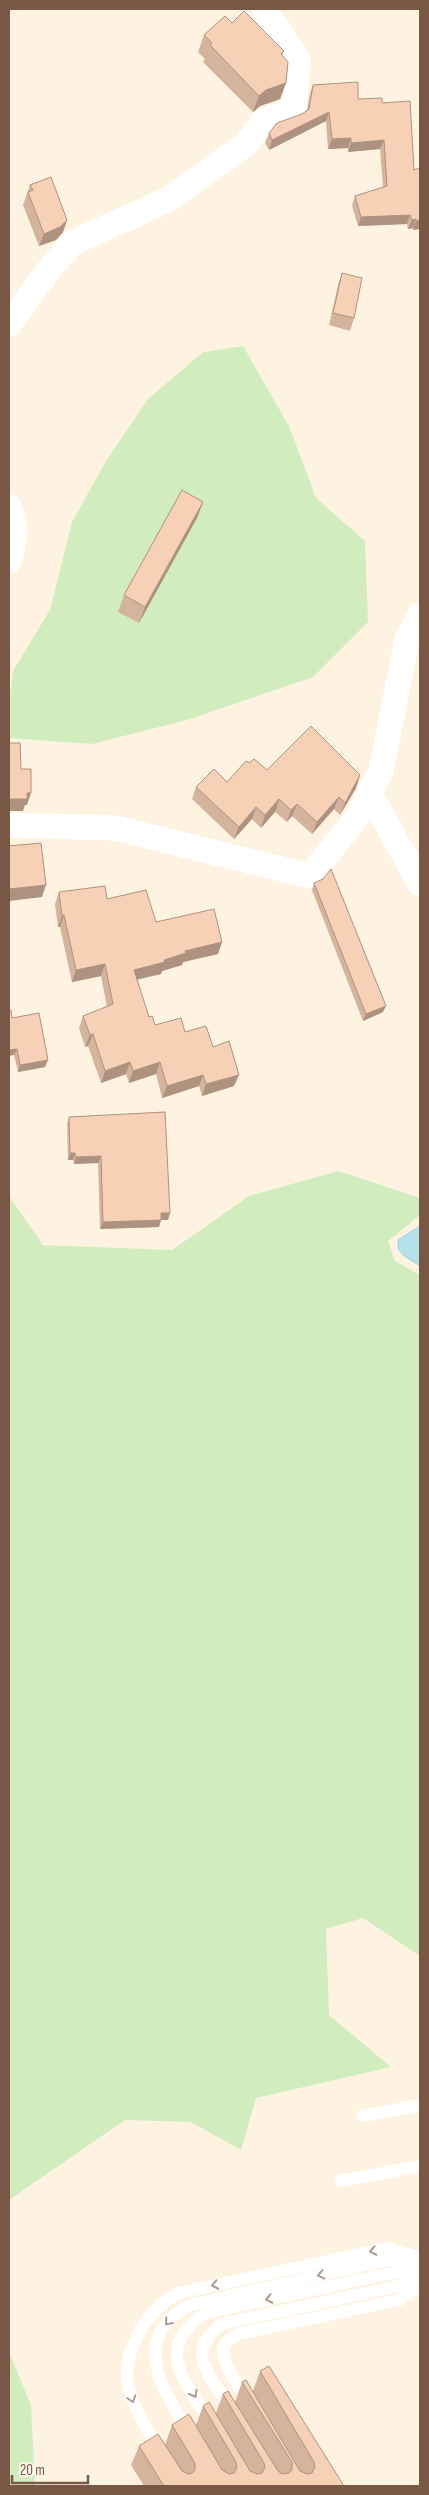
<svg xmlns="http://www.w3.org/2000/svg" width="429" height="2495" font-family="'Sofia Sans Condensed',sans-serif">
  <rect width="100%" height="100%" fill="#fef3e1"/>
  <g fill="#d1edbe">
    <polygon points="243,346 289,426 316,498 365,541 368,622 313,677 187,720 92,744 9,738 9,703 13,671 50,610 72,522 106,461 148,399 203,352"/>
    <polygon points="339,1171 420,1198 420,1215 388,1241 395,1261 420,1275 420,1956 363,1918 326,1929 329,2015 391,2067 256,2098 241,2150 191,2122 125,2120 9,2200 9,1196 43,1245 172,1250 249,1196"/>
    <polygon points="9,2352 31,2405 35,2486 9,2486"/>
  </g>
  <polygon fill="#b4e1ea" stroke="#99d1dd" points="420,1226 420,1266 403,1255 398,1249 398,1240"/>
  <g fill="none" stroke-linecap="round" stroke-linejoin="round">
    <g stroke="#fff" stroke-width="12">
      <polyline points="363,2116 420,2105"/>
      <polyline points="341,2181 420,2166"/>
      <path d="M 248,2401 C 240,2387 224,2367 223,2351 C 223,2342 231,2338 238,2334 L 399,2300 L 420,2286"/>
      <path d="M 231,2409 C 212,2377 182,2354 222,2324 L 394,2287 L 420,2278"/>
      <path d="M 211,2423 C 185,2381 152,2348 206,2313 L 391,2273 L 420,2270"/>
      <path d="M 190,2433 C 169,2399 135,2354 171,2318 C 176,2313 183,2309 190,2305 L 387,2260 L 420,2264"/>
      <path d="M 160,2450 C 148,2431 135,2411 129,2389 C 121,2361 139,2324 160,2306 C 165,2301 173,2297 179,2293 L 387,2248 L 420,2258"/>
    </g>
    <g stroke="#fff" stroke-width="25">
      <polyline points="9,324 51,267 72,243 169,199 246,144 265,120 294,110 298,60 264,9"/>
      <path d="M 9,507 C 17,525 15,543 9,561"/>
      <polyline points="369,792 420,884"/>
      <polyline points="9,825 115,828 310,876 358,816 381,771 407,639 420,615"/>
    </g>
  </g>
  <g fill="#d4b49d">
    <polygon points="232,23 284,51 282,56 286,83 280,99 260,106 253,112 203,62 205,59 198,52 204,35"/>
    <polygon points="313,85 358,99 382,103 414,170 420,229 413,230 413,228 408,229 407,224 358,226 352,206 355,196 383,187 380,149 348,152 348,148 328,149 326,121 269,150 265,143 269,133 302,114 307,110 310,94"/>
    <polygon points="30,185 67,220 63,232 56,240 39,246 23,205"/>
    <polygon points="342,273 354,318 350,331 329,325 338,285"/>
    <polygon points="203,502 197,518 139,623 118,612 124,595"/>
    <polygon points="249,763 267,770 356,788 340,815 334,809 312,834 292,816 287,822 275,812 261,828 252,819 234,839 192,799 196,787 227,782"/>
    <polygon points="314,883 383,1012 363,1021 312,890"/>
    <polygon points="59,892 107,899 156,922 222,942 218,954 183,962 182,965 162,971 161,974 137,980 149,1017 155,1025 185,1032 213,1047 234,1086 202,1096 199,1086 162,1098 156,1074 129,1083 126,1074 101,1083 88,1046 85,1047 79,1028 83,1016 107,1007 101,976 72,982 60,927 58,927 55,904"/>
    <polygon points="12,1018 45,1067 18,1072 14,1055"/>
    <polygon points="69,1117 168,1220 161,1220 159,1227 100,1229 98,1163 74,1164 73,1160 68,1160 67,1124"/>
    <polygon points="260,2371 344,2486 144,2486 131,2465 139,2446 165,2445 172,2425 196,2425 203,2406 216,2413 223,2394 235,2402 242,2382 253,2391"/>
  </g>
  <g fill="#ad927f">
    <polygon points="286,83 280,99 260,106 253,112 259,96 266,90"/>
    <polygon points="329,112 326,121 269,150 272,140"/>
    <polygon points="351,138 348,148 328,149 332,139"/>
    <polygon points="384,140 380,149 348,152 351,143"/>
    <polygon points="410,215 407,224 358,226 361,217"/>
    <polygon points="416,219 413,228 408,229 412,220"/>
    <polygon points="67,220 63,232 56,240 39,246 44,234"/>
    <polygon points="420,220 420,229 413,230 416,221"/>
    <polygon points="203,502 197,518 139,623 145,607"/>
    <polygon points="360,775 356,788 340,815 345,803"/>
    <polygon points="27,793 31,793 27,805 25,805 23,811 9,811 9,799"/>
    <polygon points="339,797 334,809 312,834 317,822"/>
    <polygon points="279,799 275,812 261,828 265,815"/>
    <polygon points="297,804 292,816 287,822 291,810"/>
    <polygon points="256,807 252,819 234,839 239,827"/>
    <polygon points="46,885 42,897 9,901 9,889"/>
    <polygon points="64,915 60,927 58,927 62,916"/>
    <polygon points="222,942 218,954 183,962 182,965 162,971 161,974 129,981 134,970 164,960 185,951"/>
    <polygon points="105,964 101,976 72,982 76,970"/>
    <polygon points="386,1006 383,1012 363,1021 366,1014"/>
    <polygon points="93,1034 88,1046 85,1047 90,1035"/>
    <polygon points="17,1049 14,1055 9,1056 9,1050"/>
    <polygon points="48,1060 45,1067 18,1072 20,1065"/>
    <polygon points="130,1062 126,1074 101,1083 105,1071"/>
    <polygon points="160,1062 156,1074 129,1083 133,1071"/>
    <polygon points="203,1075 199,1086 162,1098 167,1086"/>
    <polygon points="239,1075 234,1086 202,1096 206,1084"/>
    <polygon points="70,1153 75,1153 73,1160 68,1160"/>
    <polygon points="101,1156 98,1163 74,1164 76,1157"/>
    <polygon points="161,1213 170,1213 168,1220 158,1220"/>
    <polygon points="161,1220 159,1227 100,1229 103,1222"/>
  </g>
  <g fill="#f7d1b6" stroke="#ad927f">
    <polygon points="244,11 284,51 281,54 288,62 286,83 266,90 259,96 210,45 212,43 204,35 225,16 232,23"/>
    <polygon points="358,82 358,99 382,98 382,103 410,101 414,170 420,168 420,220 416,221 416,219 412,220 410,215 361,217 355,196 387,186 384,140 351,143 351,138 332,139 329,112 272,140 269,133 277,123 302,114 309,109 313,85"/>
    <polygon points="51,177 67,220 60,227 44,234 28,192 33,190 30,185"/>
    <polygon points="342,273 362,278 354,318 333,313"/>
    <polygon points="182,490 203,502 145,607 124,595"/>
    <polygon points="311,726 360,775 345,803 339,797 317,822 297,804 291,810 279,799 265,815 256,807 239,827 196,787 214,769 227,782 246,761 249,763 254,759 267,770"/>
    <polygon points="9,743 20,743 21,769 31,769 31,793 27,793 27,799 9,799"/>
    <polygon points="41,843 46,885 9,889 9,846"/>
    <polygon points="331,869 386,1006 366,1014 314,883 323,879"/>
    <polygon points="105,886 107,899 146,890 156,922 214,909 222,942 185,951 186,953 164,960 165,962 134,970 149,1017 152,1016 155,1025 181,1018 185,1032 206,1026 213,1047 229,1041 239,1075 206,1084 203,1075 167,1086 160,1062 133,1071 130,1062 105,1071 93,1034 90,1035 83,1016 113,1004 105,964 76,970 64,915 62,916 59,892"/>
    <polygon points="9,1010 11,1010 12,1018 39,1013 48,1060 20,1065 17,1049 9,1050"/>
    <polygon points="165,1112 170,1213 161,1213 161,1220 103,1222 101,1156 76,1157 75,1153 70,1153 69,1117"/>
    <polygon points="269,2366 344,2486 164,2486 139,2446 158,2434 182,2471 188,2474 192,2473 195,2470 195,2463 172,2425 189,2414 222,2470 229,2474 234,2473 237,2467 236,2462 203,2406 209,2402 250,2471 257,2474 262,2473 265,2467 264,2463 223,2394 228,2391 278,2471 282,2474 289,2473 292,2470 292,2462 242,2382 246,2380 300,2471 307,2474 312,2473 315,2467 314,2462 260,2371"/>
  </g>
  <defs><path id="oneway-chevron" d="M-2-3.5L2.5 0L-2 3.5" fill="none" stroke-width="1.6" stroke-linecap="round" stroke-linejoin="round" transform="scale(1.25)"/></defs>
  <g stroke="#ae9b8f">
    <use href="#oneway-chevron" transform="translate(373 2251) rotate(168)"/>
    <use href="#oneway-chevron" transform="translate(321 2275) rotate(167)"/>
    <use href="#oneway-chevron" transform="translate(215 2285) rotate(168)"/>
    <use href="#oneway-chevron" transform="translate(269 2299) rotate(168)"/>
    <use href="#oneway-chevron" transform="translate(168 2322) rotate(131)"/>
    <use href="#oneway-chevron" transform="translate(194 2394) rotate(60)"/>
    <use href="#oneway-chevron" transform="translate(132 2399) rotate(72)"/>
  </g>
  <rect width="429" height="2495" fill="none" stroke="#785845" stroke-width="20"/>
  <path d="M12 2475v8h76v-8" fill="none" stroke="#785845" stroke-width="2.5"/>
  <text x="20" y="2475" font-size="15" fill="#785845" stroke="#fff7e9" stroke-width="4" paint-order="stroke">20 m</text>
</svg>
